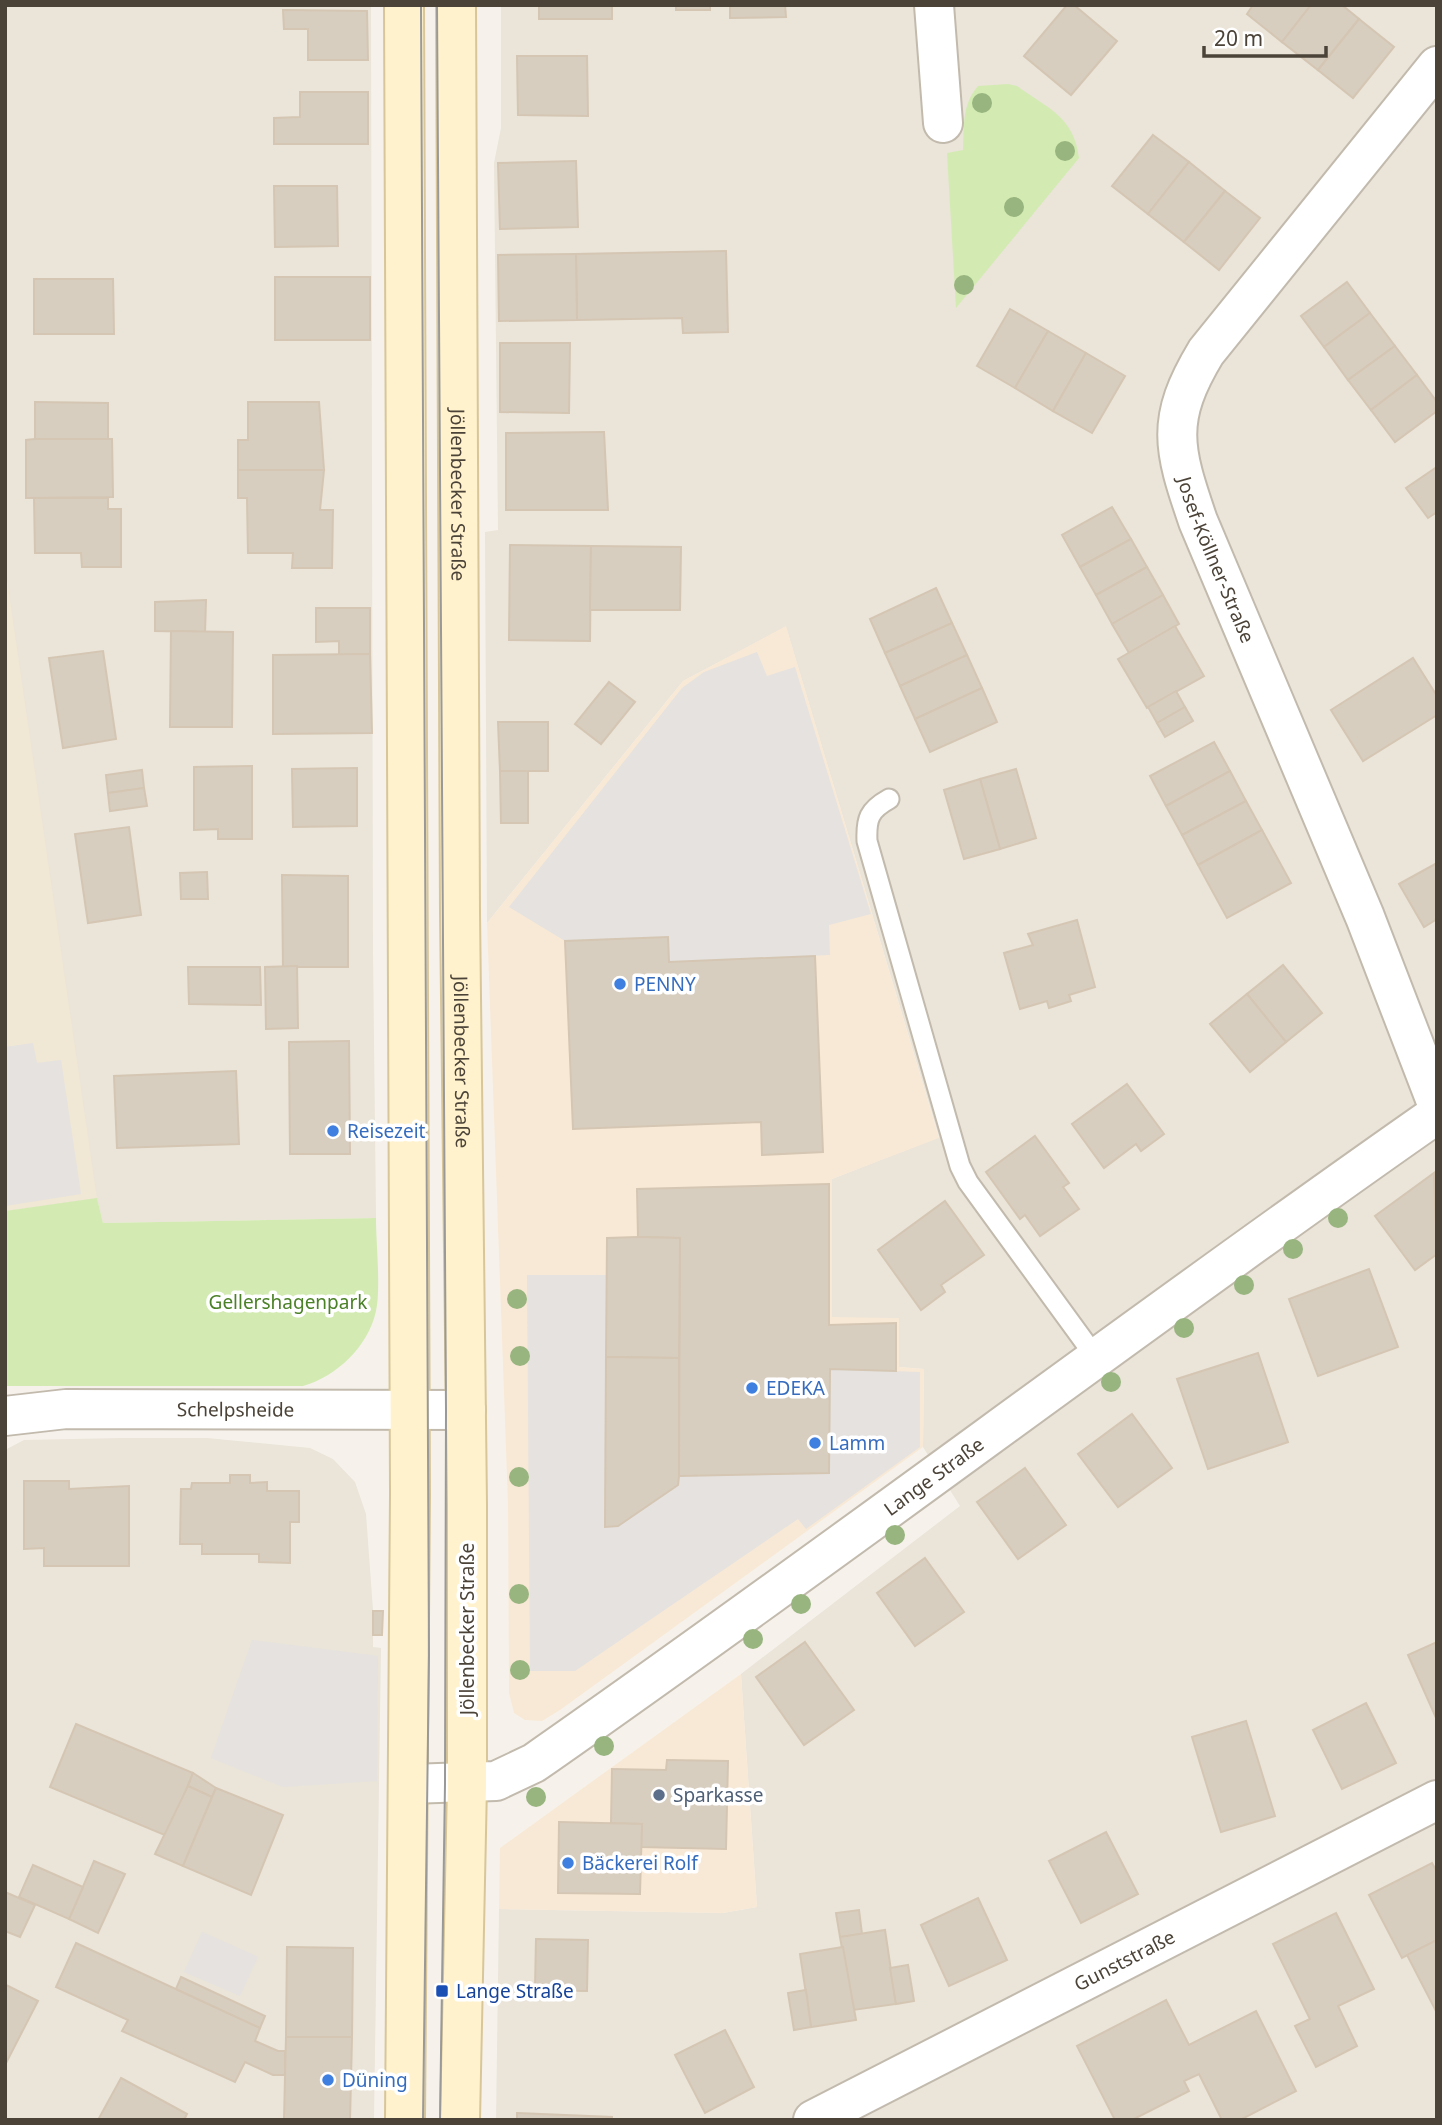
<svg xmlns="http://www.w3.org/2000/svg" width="1442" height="2125" font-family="'Noto Sans',sans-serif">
  <rect width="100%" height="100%" fill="#f6f2eb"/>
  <g fill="#eae4d9">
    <polygon points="5,5 371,5 373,952 376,1218 103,1223 97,1199 5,1211"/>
    <polygon points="501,5 1437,5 1437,2120 496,2120 499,1909 723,1913 757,1907 741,1674 960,1506 923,1447 924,1369 899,1367 832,1317 832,1179 939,1137 786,627 683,681 487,923 485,532 498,530 494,163 501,128"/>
    <polygon points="122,1438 207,1438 310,1448 333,1459 355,1482 366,1514 373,1610 373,1647 381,1648 374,2120 5,2120 5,1450 24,1440"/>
  </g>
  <g fill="#f8e9d6">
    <polygon points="786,626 939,1138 832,1179 832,1317 899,1318 899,1367 924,1369 923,1447 560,1710 542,1721 525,1720 514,1713 509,1693 508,1504 487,923 683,681"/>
    <polygon points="741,1674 757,1907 723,1913 499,1909 500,1848"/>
  </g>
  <polygon fill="#f0e7d4" points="5,565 97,1198 5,1211"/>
  <g fill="#d3ebb2">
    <path d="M 1008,84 L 1017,86 C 1049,109 1074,117 1079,158 L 956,308 L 947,153 L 963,150 C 964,127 962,104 978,86 Z"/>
    <path d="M 97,1198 L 103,1223 L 376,1218 C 376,1244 381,1288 376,1311 C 368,1347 337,1376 303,1386 L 5,1386 L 5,1211 Z"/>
  </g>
  <g fill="#e5e2df">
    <polygon points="757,652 767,676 795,667 871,914 829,925 830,955 669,962 668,937 565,941 509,907 682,688 704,672"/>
    <polygon points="33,1043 37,1063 61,1060 81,1194 5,1206 5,1047"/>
    <polygon points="527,1275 606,1275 605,1527 618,1526 678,1485 679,1476 828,1473 830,1369 920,1372 920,1447 806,1529 798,1519 575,1671 530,1671"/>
    <polygon points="252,1640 378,1656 377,1781 283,1787 211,1758"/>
    <polygon points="202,1932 258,1957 240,1996 184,1972"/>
  </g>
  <g fill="#d8cec0" stroke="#d4c6b2" stroke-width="2">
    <rect x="539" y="5" width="73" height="14"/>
    <rect x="676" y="5" width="34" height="5"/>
    <polygon points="730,5 785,5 786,17 730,18"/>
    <polygon points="1067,5 1074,5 1117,41 1071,95 1024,56"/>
    <polygon points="1253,5 1311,5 1282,42 1247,14"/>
    <polygon points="1311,5 1342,5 1359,19 1318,70 1282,42"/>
    <polygon points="283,10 367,11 368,60 308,60 308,29 284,29"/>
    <polygon points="1359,19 1394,47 1353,98 1318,70"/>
    <polygon points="517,56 587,56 588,116 518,115"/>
    <polygon points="300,92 368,92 368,144 274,144 274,118 300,117"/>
    <polygon points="1153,135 1189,162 1148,214 1112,186"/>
    <polygon points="576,161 578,227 500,229 498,163"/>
    <polygon points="1189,162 1225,191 1184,242 1148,214"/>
    <polygon points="274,186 337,186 338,246 275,247"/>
    <polygon points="1225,191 1260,218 1219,270 1184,242"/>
    <polygon points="726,251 728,332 683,333 682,318 577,320 576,254"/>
    <polygon points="576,254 577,320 499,321 498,255"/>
    <rect x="275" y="277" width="95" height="63"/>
    <polygon points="34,279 113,279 114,334 34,334"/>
    <polygon points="1347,282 1370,313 1324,347 1301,316"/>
    <polygon points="1010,309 1048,331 1015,388 977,366"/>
    <polygon points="1370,313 1395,346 1348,380 1324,347"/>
    <polygon points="1048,331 1086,353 1053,411 1015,388"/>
    <polygon points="500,343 570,343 569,413 500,412"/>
    <polygon points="1395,346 1417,375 1371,410 1348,380"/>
    <polygon points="1086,353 1125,376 1092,433 1053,411"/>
    <polygon points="1417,375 1437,402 1437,411 1395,442 1371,410"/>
    <polygon points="35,402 108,403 108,440 35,439"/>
    <polygon points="248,402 319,402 324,470 238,470 238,440 248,440"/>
    <polygon points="604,432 608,510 506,510 506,433"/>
    <polygon points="35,439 112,439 113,497 26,498 26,440"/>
    <polygon points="1437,467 1437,512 1428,518 1406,488"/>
    <polygon points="238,470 324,470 320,510 333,510 332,568 292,568 293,553 248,553 247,498 238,498"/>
    <polygon points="34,498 108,498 108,509 121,509 121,567 82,567 81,553 35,553"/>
    <polygon points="1112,507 1131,539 1080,567 1062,535"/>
    <polygon points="1131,539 1147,567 1096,595 1080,567"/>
    <polygon points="510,545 591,546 590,641 509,640"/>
    <polygon points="591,546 681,547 680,610 590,610"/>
    <polygon points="1147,567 1163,595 1112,624 1096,595"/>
    <polygon points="936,588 952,623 885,653 870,619"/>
    <polygon points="1163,595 1179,624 1129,653 1112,624"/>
    <polygon points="206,600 205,632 155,631 155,602"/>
    <polygon points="316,608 370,608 370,654 339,655 339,641 316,642"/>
    <polygon points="952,623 967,655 900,686 885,653"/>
    <polygon points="1175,626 1204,676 1147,708 1118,659"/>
    <polygon points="171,631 233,632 232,727 170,727"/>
    <polygon points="103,651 116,739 63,748 49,658"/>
    <polygon points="370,654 372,733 273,734 273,655"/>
    <polygon points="967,655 982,688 915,719 900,686"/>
    <polygon points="1413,658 1437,696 1437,715 1363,761 1331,710"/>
    <polygon points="609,682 635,702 601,744 575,724"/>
    <polygon points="982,688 997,722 930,752 915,719"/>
    <polygon points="1176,691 1185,707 1157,723 1148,707"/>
    <polygon points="1185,707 1193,721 1165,737 1157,723"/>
    <polygon points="498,722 548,722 548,771 500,771"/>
    <polygon points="1214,742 1230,771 1166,806 1150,776"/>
    <polygon points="252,766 252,839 218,839 218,829 194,830 194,767"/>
    <polygon points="357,768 357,826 293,827 292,769"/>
    <polygon points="1016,769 1036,838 1000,849 980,779"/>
    <polygon points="142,770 144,788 108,793 106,775"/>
    <polygon points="500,771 528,771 528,823 501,823"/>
    <polygon points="1230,771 1246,801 1182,835 1166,806"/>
    <polygon points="980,779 1000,849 964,859 944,790"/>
    <polygon points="144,788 147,806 110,811 108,793"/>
    <polygon points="1246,801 1262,830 1198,865 1182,835"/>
    <polygon points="129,827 141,915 88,923 75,834"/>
    <polygon points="1262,830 1291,883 1227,918 1198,865"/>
    <polygon points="1437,863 1437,919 1424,927 1399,884"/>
    <polygon points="207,872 208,899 181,899 180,873"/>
    <polygon points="282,875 348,876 348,967 283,967"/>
    <polygon points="1077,920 1095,987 1069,995 1071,1001 1049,1008 1047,1001 1020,1009 1004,953 1033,945 1028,934"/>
    <polygon points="668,937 669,962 815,956 823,1152 762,1155 761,1122 573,1129 565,941"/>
    <polygon points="1283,965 1322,1013 1286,1042 1247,994"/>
    <polygon points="297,966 298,1028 266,1029 265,967"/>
    <polygon points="188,967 260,967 261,1005 189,1004"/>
    <polygon points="1247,994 1286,1042 1250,1072 1210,1024"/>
    <polygon points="349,1041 350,1154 290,1154 289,1042"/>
    <polygon points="236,1071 239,1144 117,1148 114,1076"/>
    <polygon points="1127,1084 1164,1134 1141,1151 1136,1144 1104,1168 1072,1124"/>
    <polygon points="1035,1136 1069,1183 1063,1187 1079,1209 1040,1236 1025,1215 1020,1219 986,1172"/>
    <polygon points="1434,1173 1437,1254 1415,1270 1375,1216"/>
    <polygon points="829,1184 829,1325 896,1323 896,1371 830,1369 829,1473 679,1476 680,1238 638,1237 637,1189"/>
    <polygon points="945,1201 984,1255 941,1285 945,1292 921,1310 878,1250"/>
    <polygon points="638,1237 680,1238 679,1358 606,1357 607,1238"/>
    <polygon points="1369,1269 1398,1347 1318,1376 1289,1299"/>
    <polygon points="1258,1353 1288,1442 1208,1469 1177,1379"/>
    <polygon points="606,1357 679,1358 679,1476 678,1485 618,1526 605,1527"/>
    <polygon points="1132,1414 1172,1468 1118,1507 1078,1454"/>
    <polygon points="1025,1468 1066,1525 1018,1559 977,1502"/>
    <polygon points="230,1475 250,1475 250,1483 267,1482 267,1491 299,1491 299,1522 290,1522 290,1563 259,1562 259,1554 202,1554 202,1544 180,1544 181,1489 191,1489 192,1483 230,1483"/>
    <polygon points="24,1481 69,1481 69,1489 129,1486 129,1566 44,1566 44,1548 24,1549"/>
    <polygon points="925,1558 964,1612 915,1646 877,1593"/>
    <polygon points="373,1611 383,1611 382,1635 373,1635"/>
    <polygon points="805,1642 854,1710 804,1745 756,1677"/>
    <polygon points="1437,1642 1437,1720 1408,1655"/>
    <polygon points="1366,1703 1396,1763 1342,1789 1313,1730"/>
    <polygon points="1246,1721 1275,1816 1221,1832 1192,1737"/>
    <polygon points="76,1724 193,1773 167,1836 50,1787"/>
    <polygon points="667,1760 728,1761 726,1849 641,1847 642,1824 611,1823 612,1769 666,1770"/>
    <polygon points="193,1773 216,1788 212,1797 188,1786"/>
    <polygon points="188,1786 212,1797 183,1866 155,1854"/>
    <polygon points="216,1788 283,1815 251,1895 183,1866"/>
    <polygon points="559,1822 642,1824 640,1894 558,1893"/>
    <polygon points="1106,1832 1138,1894 1081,1923 1049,1861"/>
    <polygon points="94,1861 125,1874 98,1933 69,1919"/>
    <polygon points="1432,1863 1437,1872 1437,1940 1402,1958 1369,1895"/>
    <polygon points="33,1865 83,1887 69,1919 19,1897"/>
    <polygon points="5,1892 35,1905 20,1937 5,1931"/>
    <polygon points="978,1898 1007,1960 949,1986 921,1925"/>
    <polygon points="859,1910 862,1934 840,1937 836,1913"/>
    <polygon points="1336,1913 1374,1989 1338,2006 1357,2046 1316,2067 1295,2026 1310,2019 1273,1944"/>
    <polygon points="885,1930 896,2004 853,2010 840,1937"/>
    <polygon points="536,1939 588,1940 587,1991 535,1990"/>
    <polygon points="1437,1940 1437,2013 1407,1955"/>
    <polygon points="76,1943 260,2028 255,2041 278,2051 285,2051 285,2075 273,2075 245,2062 235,2082 122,2031 128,2020 56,1987"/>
    <polygon points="287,1947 353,1948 352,2037 286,2037"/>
    <polygon points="843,1947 856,2020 811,2027 800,1954"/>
    <polygon points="908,1965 914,2001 896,2004 890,1968"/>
    <polygon points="181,1977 265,2016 260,2028 176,1989"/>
    <polygon points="6,1985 38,2001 5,2065 5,1987"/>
    <polygon points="806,1990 811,2027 794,2030 788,1993"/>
    <polygon points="1166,2000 1189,2045 1256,2011 1296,2091 1240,2120 1222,2120 1199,2074 1184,2081 1189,2091 1132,2120 1115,2120 1077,2046"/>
    <polygon points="725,2030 754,2087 705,2113 675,2055"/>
    <polygon points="286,2037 352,2037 350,2120 284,2120"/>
    <polygon points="121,2078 187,2114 184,2120 98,2120"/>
    <polygon points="517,2113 612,2117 612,2120 517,2120"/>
  </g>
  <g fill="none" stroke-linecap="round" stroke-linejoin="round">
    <defs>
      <path id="service" d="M 889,799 C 869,810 866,819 867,841 L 960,1166 L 968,1182 L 1097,1359"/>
      <g id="minor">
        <polyline points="934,5 943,123"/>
        <path id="s1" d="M 1437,66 L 1206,352 C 1165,420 1173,448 1198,521 L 1365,917 L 1437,1104"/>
        <path id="s2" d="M 5,1416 L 66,1409 L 466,1410"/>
        <path id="s3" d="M 410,1784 L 496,1781 L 534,1763 C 838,1551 1133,1326 1437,1114"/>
        <path id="s4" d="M 813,2120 L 1437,1800"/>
      </g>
      <g id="secondary">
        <polyline points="404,5 410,1494 405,2120"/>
        <path id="s5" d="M 456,5 L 460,912 L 467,1505 L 467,1785 L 460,2120"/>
      </g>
    </defs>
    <use href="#service" stroke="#c2baad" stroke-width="23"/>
    <use href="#minor" stroke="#c2baad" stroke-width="42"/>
    <use href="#secondary" stroke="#d8c699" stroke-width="42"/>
    <use href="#service" stroke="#fff" stroke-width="19"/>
    <use href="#minor" stroke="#fff" stroke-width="38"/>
    <use href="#secondary" stroke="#fff2cc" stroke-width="38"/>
    <g stroke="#999" stroke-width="2">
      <polyline points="421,5 429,1656 423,2120"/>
      <polyline points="437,5 446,1410 445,1784 440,2120"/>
    </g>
  </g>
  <g fill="#98b47f">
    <circle cx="982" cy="103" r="10"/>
    <circle cx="1065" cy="151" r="10"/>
    <circle cx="1014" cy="207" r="10"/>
    <circle cx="964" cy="285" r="10"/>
    <circle cx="1338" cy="1218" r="10"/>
    <circle cx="1293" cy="1249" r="10"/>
    <circle cx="1244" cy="1285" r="10"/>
    <circle cx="517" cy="1299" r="10"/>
    <circle cx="1184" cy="1328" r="10"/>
    <circle cx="520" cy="1356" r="10"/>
    <circle cx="1111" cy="1382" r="10"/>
    <circle cx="519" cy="1477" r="10"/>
    <circle cx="895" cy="1535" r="10"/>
    <circle cx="519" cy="1594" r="10"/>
    <circle cx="801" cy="1604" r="10"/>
    <circle cx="753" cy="1639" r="10"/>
    <circle cx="520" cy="1670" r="10"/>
    <circle cx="604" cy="1746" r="10"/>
    <circle cx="536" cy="1797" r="10"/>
  </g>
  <g fill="#3f7fe0" stroke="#fff" stroke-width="2.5">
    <circle cx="620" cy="984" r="7"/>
    <circle cx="333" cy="1131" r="7"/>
    <circle cx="752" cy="1388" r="7"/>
    <circle cx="815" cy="1443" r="7"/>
    <circle cx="568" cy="1863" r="7"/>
    <circle cx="328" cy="2080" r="7"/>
  </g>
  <circle fill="#5c6f8a" stroke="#fff" stroke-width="2.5" cx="659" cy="1795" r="7"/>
  <rect fill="#1a4fb4" stroke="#fff" stroke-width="2.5" x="435" y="1984" width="14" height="14" rx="3.5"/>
  <g text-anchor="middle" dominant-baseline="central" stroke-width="7" stroke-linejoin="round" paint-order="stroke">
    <g font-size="19" fill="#4b4338" stroke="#fff">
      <text stroke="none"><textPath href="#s5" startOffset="490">Jöllenbecker Straße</textPath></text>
      <text stroke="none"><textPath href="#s1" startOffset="588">Josef-Köllner-Straße</textPath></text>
      <text stroke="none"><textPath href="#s5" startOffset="1057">Jöllenbecker Straße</textPath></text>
      <text stroke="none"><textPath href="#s2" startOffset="231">Schelpsheide</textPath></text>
      <text stroke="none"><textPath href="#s3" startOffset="620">Lange Straße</textPath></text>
      <text transform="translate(467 1629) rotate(-90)">Jöllenbecker Straße</text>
      <text stroke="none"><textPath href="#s4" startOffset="350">Gunststraße</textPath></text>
    </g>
    <g font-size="19" fill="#366cbe" stroke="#fff" text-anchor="start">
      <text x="634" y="984">PENNY</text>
      <text x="347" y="1131">Reisezeit</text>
      <text x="766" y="1388">EDEKA</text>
      <text x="829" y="1443">Lamm</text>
      <text x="582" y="1863">Bäckerei Rolf</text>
      <text x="342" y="2080">Düning</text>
    </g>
    <g font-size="19" fill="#4b8127" stroke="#fff">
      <text x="288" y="1302">Gellershagenpark</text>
    </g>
    <g font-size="19" fill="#4e5e75" stroke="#fff" text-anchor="start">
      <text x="673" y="1795">Sparkasse</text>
    </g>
    <g font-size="19" fill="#164399" stroke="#fff" text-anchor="start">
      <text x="456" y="1991">Lange Straße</text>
    </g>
  </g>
  <rect width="1442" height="2125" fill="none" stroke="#4b4338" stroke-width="14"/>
  <path d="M1204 46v10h122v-10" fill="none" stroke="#4b4338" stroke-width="3.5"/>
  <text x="1214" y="46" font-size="21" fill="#4b4338" stroke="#ffffff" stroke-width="5" paint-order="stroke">20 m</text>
</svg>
